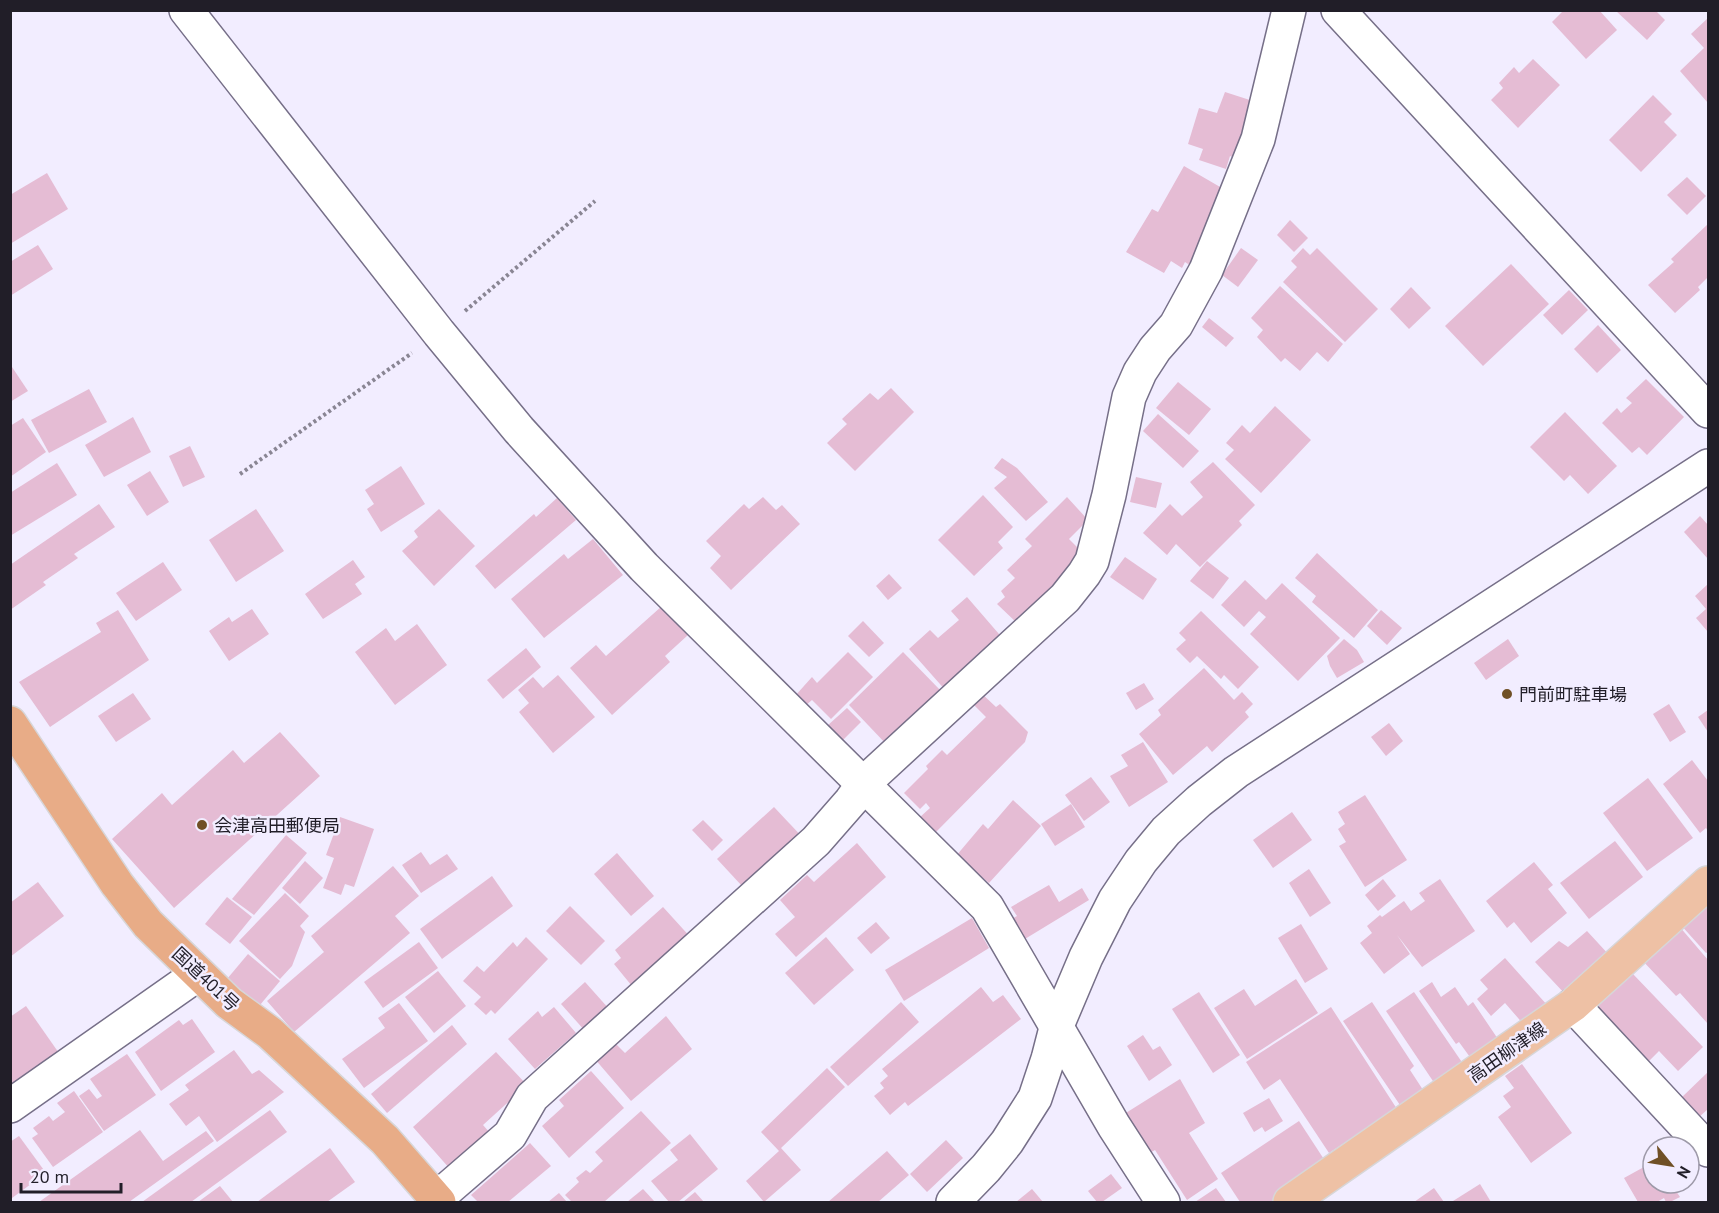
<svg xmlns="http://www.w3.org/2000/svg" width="1719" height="1213" font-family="'PT Sans','Noto Sans JP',sans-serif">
  <rect width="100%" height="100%" fill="#f2edff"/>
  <g fill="#e5bcd4">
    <polygon points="1564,10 1599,10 1617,30 1586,59 1552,22"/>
    <polygon points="1615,10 1655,10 1665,20 1647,40"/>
    <polygon points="1708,18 1708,103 1680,71 1704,48 1691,34"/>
    <polygon points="1533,59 1560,85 1518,128 1491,100 1503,88 1499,83 1514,67 1519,73"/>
    <polygon points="1225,92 1256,102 1238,159 1230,156 1226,169 1199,160 1203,149 1188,144 1199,108 1217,113"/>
    <polygon points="1653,95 1672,114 1664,122 1677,135 1641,172 1609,140"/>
    <polygon points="1184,166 1227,191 1197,270 1185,262 1182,268 1171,261 1164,273 1126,252 1152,209 1158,212"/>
    <polygon points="47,173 68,209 10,244 10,195"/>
    <polygon points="1687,177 1706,196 1687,215 1667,195"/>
    <polygon points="1290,220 1308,238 1294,252 1277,235"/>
    <polygon points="1708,224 1708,277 1698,287 1700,290 1675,313 1648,285 1674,262 1671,259"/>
    <polygon points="38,245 53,269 10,296 10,262"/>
    <polygon points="1241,248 1258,260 1238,287 1222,275"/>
    <polygon points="1303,248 1310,255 1317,248 1378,309 1345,342 1283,282 1297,267 1291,261"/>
    <polygon points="1511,264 1549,304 1483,366 1445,326"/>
    <polygon points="1280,286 1343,344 1328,362 1317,352 1300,371 1285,358 1281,362 1257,337 1263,330 1251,318"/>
    <polygon points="1411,287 1431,308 1409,329 1390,309"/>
    <polygon points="1569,290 1588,310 1562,335 1543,315"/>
    <polygon points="1209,318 1234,338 1226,347 1202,327"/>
    <polygon points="1598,325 1621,350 1597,373 1574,349"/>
    <polygon points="12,367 28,391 10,402 10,369"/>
    <polygon points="1646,379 1684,417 1647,455 1639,447 1632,453 1602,423 1617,408 1621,413 1632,403 1626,398"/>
    <polygon points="1178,382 1211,409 1189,435 1156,408"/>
    <polygon points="891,388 914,412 855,471 827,443 847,424 842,419 870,393 878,400"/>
    <polygon points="89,389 107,422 49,453 31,420"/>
    <polygon points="1275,406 1311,440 1261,493 1225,459 1234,450 1226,443 1242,425 1250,433"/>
    <polygon points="1565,412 1617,466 1588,494 1570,475 1564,481 1530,447"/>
    <polygon points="1158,414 1199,451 1183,468 1143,431"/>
    <polygon points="133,417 151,452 104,477 85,445"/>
    <polygon points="23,418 46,452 10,477 10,426"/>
    <polygon points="190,446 205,477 183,487 169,456"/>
    <polygon points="1002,458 1017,468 1048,502 1026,521 994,488 1007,477 994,468"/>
    <polygon points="1213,462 1255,505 1239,521 1242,525 1200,567 1176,544 1167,555 1143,533 1170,504 1182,516 1203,497 1190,482"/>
    <polygon points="57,463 77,495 10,536 10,493"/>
    <polygon points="401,466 425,504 381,532 367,509 374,504 365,490"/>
    <polygon points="150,471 169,502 147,516 127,485"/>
    <polygon points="1136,477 1162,483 1156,508 1130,502"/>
    <polygon points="983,495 1013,527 998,542 1003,548 974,576 938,540"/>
    <polygon points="763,497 776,510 782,505 800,524 731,590 710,568 721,556 706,541 744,504 749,509"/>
    <polygon points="1067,497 1088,520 1069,539 1081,551 1072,561 1077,567 1019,625 997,604 1005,597 1001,591 1015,578 1007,570 1032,546 1025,539"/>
    <polygon points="557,498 576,520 495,589 475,566 534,514 536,517"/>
    <polygon points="99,504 115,527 74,554 78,558 43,582 46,585 10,610 10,565"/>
    <polygon points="256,509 284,551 236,582 209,540"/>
    <polygon points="439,509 475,546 434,586 402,551 418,537 414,531"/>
    <polygon points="1700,516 1708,525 1708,559 1684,532"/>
    <polygon points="593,539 623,575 544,638 511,599 564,554 568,559"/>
    <polygon points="1317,553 1378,610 1354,638 1312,602 1316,596 1295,578"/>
    <polygon points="1125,557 1157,579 1143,600 1110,577"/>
    <polygon points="353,560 365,577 355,584 362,594 323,619 305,594"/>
    <polygon points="1207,561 1229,578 1213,599 1190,581"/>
    <polygon points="163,562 182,590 136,621 116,593"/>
    <polygon points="889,574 902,588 888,600 876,586"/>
    <polygon points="1245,580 1266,600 1282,583 1340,638 1298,681 1250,634 1266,617 1259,611 1244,627 1221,605"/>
    <polygon points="1708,584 1708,632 1696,618 1706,609 1695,596"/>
    <polygon points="967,597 1005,641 947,692 909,649 930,630 938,638 959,620 951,611"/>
    <polygon points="662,606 688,635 665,656 670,662 612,715 570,668 596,645 606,656"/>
    <polygon points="252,609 269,634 229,661 209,631 229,617 232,622"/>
    <polygon points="118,610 149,660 50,727 19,682 101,632 96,623"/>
    <polygon points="1381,610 1402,628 1387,645 1367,626"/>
    <polygon points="1201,611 1259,667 1238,689 1224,675 1221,679 1197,656 1190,663 1176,649 1186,640 1179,633"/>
    <polygon points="863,621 884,643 869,657 848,636"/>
    <polygon points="417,624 447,665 395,705 355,652 386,628 395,641"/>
    <polygon points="1344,639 1357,650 1364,662 1337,678 1330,666 1327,656"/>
    <polygon points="1508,639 1519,656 1486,680 1474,663"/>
    <polygon points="526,648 541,667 503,699 487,680"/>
    <polygon points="848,652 873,677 831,719 812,700 805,706 795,696 812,677 817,683"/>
    <polygon points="903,652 942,692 888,746 849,705"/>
    <polygon points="1204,668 1234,700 1242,692 1253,704 1245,712 1249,717 1212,752 1207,746 1173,775 1139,734 1161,715 1158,710"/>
    <polygon points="558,675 595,717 553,753 519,712 529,703 518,690 533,677 543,688"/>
    <polygon points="1144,683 1154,699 1136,710 1126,693"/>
    <polygon points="980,692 996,707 1000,704 1028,732 1025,742 935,833 919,818 930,808 926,803 920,809 904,793 928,769 926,766 942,750 947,755 986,717 971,702"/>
    <polygon points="133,693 151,719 116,742 98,716"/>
    <polygon points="1669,704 1686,732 1670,742 1653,714"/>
    <polygon points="847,708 861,722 842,741 827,726"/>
    <polygon points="1708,710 1708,732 1698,717"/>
    <polygon points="1389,723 1403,741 1386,756 1371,737"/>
    <polygon points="280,732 320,776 174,908 112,839 162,793 172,805 233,750 244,763"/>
    <polygon points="1143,742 1168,782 1129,807 1110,776 1128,766 1121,755"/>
    <polygon points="1692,760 1708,781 1708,831 1706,828 1700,833 1663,784"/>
    <polygon points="1091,777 1110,802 1084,821 1065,795"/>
    <polygon points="1648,778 1693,838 1647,871 1603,813"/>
    <polygon points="1365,795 1407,860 1365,887 1339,846 1346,842 1338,829 1345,824 1338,812"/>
    <polygon points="1013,800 1041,826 989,883 956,856 983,824 988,829"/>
    <polygon points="1071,804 1085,827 1055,846 1041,824"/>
    <polygon points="774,807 805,840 742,886 717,859"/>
    <polygon points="1292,812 1312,840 1273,868 1253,840"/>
    <polygon points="340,817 374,829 354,887 345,884 341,895 323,888 334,858 326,855"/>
    <polygon points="703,820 723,840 712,851 692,830"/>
    <polygon points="286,835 307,853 254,915 232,899"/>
    <polygon points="1615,841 1643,877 1589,919 1560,883"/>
    <polygon points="857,843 886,877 796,957 775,934 795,917 780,900 807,875 814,882"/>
    <polygon points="421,852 430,865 447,854 458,869 421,893 402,865"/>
    <polygon points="617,853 654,896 631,916 594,874"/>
    <polygon points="305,861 323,878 300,904 282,888"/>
    <polygon points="1534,862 1553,885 1548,889 1567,913 1531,943 1514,922 1507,928 1486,901"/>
    <polygon points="393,866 419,896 395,916 410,933 294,1032 267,1001 324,952 311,936"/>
    <polygon points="1309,869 1331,903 1310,917 1289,883"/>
    <polygon points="492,876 513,906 442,959 420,929"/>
    <polygon points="1383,879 1396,896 1378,911 1365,895"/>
    <polygon points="1440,879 1475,931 1422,967 1397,935 1410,954 1384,974 1360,943 1372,933 1367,926 1380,915 1382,917 1404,901 1411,911 1425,901 1419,893"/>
    <polygon points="38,882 64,916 10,957 10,903"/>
    <polygon points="1049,885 1059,902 1082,888 1089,900 1020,942 1008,921 1017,916 1011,907"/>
    <polygon points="285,893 309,916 300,926 305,932 292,966 280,979 239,941"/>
    <polygon points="227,897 252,917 230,944 205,924"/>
    <polygon points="1708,898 1708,952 1706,953 1680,924"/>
    <polygon points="570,906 605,941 581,965 546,931"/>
    <polygon points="663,907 693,940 636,991 614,964 621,958 615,950"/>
    <polygon points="972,918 989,948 904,1001 885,970"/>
    <polygon points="876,922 890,938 871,954 857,938"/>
    <polygon points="1301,924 1328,969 1305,983 1278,938"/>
    <polygon points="1679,926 1708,960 1708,1024 1680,993 1676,996 1641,959"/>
    <polygon points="1587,931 1610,956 1566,995 1535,962 1559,941 1568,947"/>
    <polygon points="526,937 548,959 495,1014 491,1010 486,1015 474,1004 481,997 463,981 477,966 484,972 513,942 517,947"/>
    <polygon points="826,937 854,970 814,1005 785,973"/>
    <polygon points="419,942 438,968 383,1008 364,982"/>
    <polygon points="248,954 280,981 260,1005 227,979"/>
    <polygon points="1505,958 1548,1006 1525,1026 1505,1003 1491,1016 1477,999 1488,989 1480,980"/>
    <polygon points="438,971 466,1006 434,1033 405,997"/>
    <polygon points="1632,973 1703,1047 1678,1071 1659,1051 1645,1065 1592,1011"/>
    <polygon points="1296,979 1318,1013 1247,1059 1214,1008 1244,989 1255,1006"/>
    <polygon points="585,982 610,1010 586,1032 561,1004"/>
    <polygon points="1432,982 1441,997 1455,987 1468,1006 1473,1002 1502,1045 1475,1064 1459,1042 1456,1044 1419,991"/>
    <polygon points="981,987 993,1002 1003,995 1021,1019 908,1106 905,1102 890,1115 874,1096 884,1088 880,1083 888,1076 882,1069"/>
    <polygon points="1199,992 1240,1055 1213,1073 1172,1009"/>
    <polygon points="1414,992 1470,1074 1441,1093 1386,1011"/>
    <polygon points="901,1002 919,1022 848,1086 830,1067"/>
    <polygon points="1372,1002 1414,1066 1410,1070 1425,1093 1402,1108 1343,1021"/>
    <polygon points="399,1003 428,1041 364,1088 342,1059 385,1028 378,1018"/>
    <polygon points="26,1006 61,1056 10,1092 10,1017"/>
    <polygon points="554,1007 576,1033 535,1069 508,1039 538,1011 542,1017"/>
    <polygon points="1331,1007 1397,1109 1329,1153 1280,1079 1264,1090 1246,1062"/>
    <polygon points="666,1016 692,1049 631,1101 594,1058 613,1041 625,1053"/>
    <polygon points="192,1019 215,1052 161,1091 135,1052 179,1020 183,1025"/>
    <polygon points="452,1025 467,1044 387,1113 371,1094"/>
    <polygon points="1143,1035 1153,1050 1160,1046 1172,1065 1149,1081 1127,1046"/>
    <polygon points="234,1050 252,1074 259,1070 284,1092 217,1142 199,1116 186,1126 169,1104 189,1090 185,1085"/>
    <polygon points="496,1052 527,1085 483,1125 490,1133 450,1169 413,1127"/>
    <polygon points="127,1054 156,1095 104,1131 79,1096 89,1089 97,1099 102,1096 90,1079"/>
    <polygon points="1522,1064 1572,1133 1531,1163 1498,1117 1511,1107 1503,1096 1514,1088 1505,1076"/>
    <polygon points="827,1068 845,1087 781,1148 801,1170 764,1202 746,1181 779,1151 761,1132"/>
    <polygon points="591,1071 624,1108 569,1158 542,1126 564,1106 559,1100"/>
    <polygon points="1708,1072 1708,1109 1698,1118 1680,1099"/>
    <polygon points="1180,1079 1205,1123 1189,1133 1218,1179 1187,1200 1155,1150 1146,1155 1121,1116"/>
    <polygon points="74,1091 103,1132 53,1167 32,1138 38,1134 33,1128 49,1116 53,1121 65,1112 57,1103"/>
    <polygon points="1269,1098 1283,1121 1265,1132 1262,1127 1254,1132 1243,1113"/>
    <polygon points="270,1110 287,1132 191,1202 142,1202"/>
    <polygon points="641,1111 671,1143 604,1202 572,1202 565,1195 579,1182 576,1178 586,1170 590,1173 603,1161 595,1152"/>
    <polygon points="1299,1121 1329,1167 1273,1202 1240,1202 1221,1173"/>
    <polygon points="140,1130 163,1161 206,1131 214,1141 129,1202 39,1202"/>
    <polygon points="690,1134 718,1169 678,1202 669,1202 651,1181 678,1160 670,1150"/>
    <polygon points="19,1136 46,1173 12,1198 10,1195 10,1142"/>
    <polygon points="946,1140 963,1158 927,1192 910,1174"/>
    <polygon points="530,1143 551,1166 508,1202 478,1202 471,1195"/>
    <polygon points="330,1148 355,1182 327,1202 257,1202"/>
    <polygon points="887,1151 909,1175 878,1202 828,1202"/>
    <polygon points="1653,1162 1653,1183 1689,1183 1676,1191 1680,1197 1670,1202 1666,1202 1664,1198 1657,1202 1638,1202 1624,1178"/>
    <polygon points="1111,1174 1122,1188 1102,1202 1097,1202 1088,1191"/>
    <polygon points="1480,1184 1491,1202 1454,1202 1453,1201"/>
    <polygon points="220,1186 233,1202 198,1202"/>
    <polygon points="1216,1188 1226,1202 1195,1202"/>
    <polygon points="1434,1188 1444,1202 1414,1202"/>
    <polygon points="643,1189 655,1202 627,1202"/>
    <polygon points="1032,1189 1043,1202 1016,1202"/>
    <polygon points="695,1192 704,1202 683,1202"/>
    <polygon points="559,1193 567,1202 548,1202"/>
  </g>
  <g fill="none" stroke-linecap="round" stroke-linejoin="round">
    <defs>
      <g id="minor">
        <polyline points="186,10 439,333 519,430 644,567 987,907 1114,1126 1163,1202"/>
        <polyline points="1338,10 1708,411"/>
        <polyline points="1573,1005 1708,1150"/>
        <polyline points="10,1106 198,974"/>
        <polyline points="436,1199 510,1135 532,1097 816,841 851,801 864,783 1065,598 1084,574 1092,561 1109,495 1129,397 1140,372 1155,349 1176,325 1206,270 1258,139 1289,10"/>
      </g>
      <polyline id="tertiary" points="953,1202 986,1168 1007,1142 1035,1098 1048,1059 1056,1028 1086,957 1115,900 1141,861 1166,831 1199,801 1236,772 1708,466"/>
      <polyline id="primary" points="1290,1202 1573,1005 1708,883"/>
      <polyline id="trunk" points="10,723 117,884 148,924 229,1003 270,1033 385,1140 439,1202"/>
    </defs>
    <use href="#minor" stroke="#766f88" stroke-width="36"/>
    <use href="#tertiary" stroke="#766f88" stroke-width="36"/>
    <use href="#primary" stroke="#d7d6d8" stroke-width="36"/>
    <use href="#trunk" stroke="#d7d6d8" stroke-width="36"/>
    <g stroke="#898593" stroke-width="4" stroke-dasharray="3 3" stroke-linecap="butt">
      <polyline points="465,311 595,201"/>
      <polyline points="240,474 412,353"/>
    </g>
    <use href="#minor" stroke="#fff" stroke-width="33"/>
    <use href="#tertiary" stroke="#fff" stroke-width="33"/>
    <use href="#primary" stroke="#eec1a5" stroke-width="33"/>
    <use href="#trunk" stroke="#e8ac87" stroke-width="33"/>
  </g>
  <g fill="#705026" stroke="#f2edff" stroke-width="2">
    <circle cx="1507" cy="694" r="6"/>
    <circle cx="202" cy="825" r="6"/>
  </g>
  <g text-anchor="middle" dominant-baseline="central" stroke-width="5" stroke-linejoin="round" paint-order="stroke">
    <g font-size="18" fill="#211e28" stroke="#f2edff" text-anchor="start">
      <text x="1519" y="694">門前町駐車場</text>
      <text x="214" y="825">会津高田郵便局</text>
    </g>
    <g font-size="18" fill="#211e28" stroke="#f2edff">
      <text transform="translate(206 979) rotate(43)">国道401号</text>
      <text transform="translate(1507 1052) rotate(-35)">高田柳津線</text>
    </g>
  </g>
  <rect width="1719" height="1213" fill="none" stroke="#211e28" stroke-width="24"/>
  <g transform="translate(1671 1165) rotate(120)"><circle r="28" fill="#f2edff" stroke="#9e9aa9" stroke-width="1.5"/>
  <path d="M0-4.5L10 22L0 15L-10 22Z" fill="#705026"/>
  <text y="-9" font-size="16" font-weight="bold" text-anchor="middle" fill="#211e28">N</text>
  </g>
  <path d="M21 1183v9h100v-9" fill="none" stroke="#211e28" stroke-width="3"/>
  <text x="30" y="1183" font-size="18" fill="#211e28" stroke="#f2edff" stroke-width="4.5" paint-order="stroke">20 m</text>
</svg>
